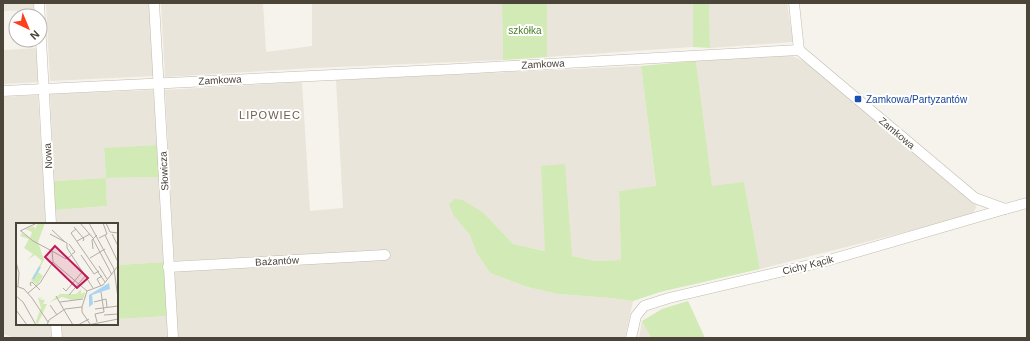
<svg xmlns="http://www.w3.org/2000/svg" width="1030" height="341" font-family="Helvetica,sans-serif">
  <rect width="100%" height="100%" fill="#f6f3ec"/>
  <g fill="#eae5da">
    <polygon points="3,3 35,3 35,10 3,11"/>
    <polygon points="46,3 150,3 154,76 50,81"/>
    <polygon points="161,3 263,3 266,52 312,46 312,3 502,3 503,60 313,68 165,77"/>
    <polygon points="547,3 693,3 693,47 547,57"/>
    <polygon points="709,3 787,3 793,42 710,48"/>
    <polygon points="38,48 40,82 3,84 3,50"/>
    <polygon points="790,55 808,63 977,206 972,215 760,269 744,182 712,187 696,61"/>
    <polygon points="641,66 656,187 619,191 621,260 596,261 572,256 541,167 546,251 513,244 484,213 454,216 470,235 476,252 490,273 527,287 558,294 611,298 633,301 625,338 178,338 172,271 345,253 174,261 165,90 302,82 310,211 343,208 336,80"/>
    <polygon points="153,90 158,145 104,149 106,178 159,177 164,262 117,265 117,224 56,224 55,210 107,206 106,178 54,181 50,94"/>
    <polygon points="38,95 46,224 17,224 17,324 52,324 52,338 15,338 3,334 3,97"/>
    <polygon points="168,316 169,338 61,338 61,324 117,324 117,319"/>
    <polygon points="642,321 651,338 639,338"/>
  </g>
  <g fill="#d2eab5">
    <polygon points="502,3 547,3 547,57 503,60"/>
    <polygon points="693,3 709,3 710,48 693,47"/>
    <polygon points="696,61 712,186 744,182 760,269 660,292 633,301 611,298 558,294 527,287 490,273 476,252 470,235 454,216 449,204 455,199 462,200 484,213 513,244 545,251 541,166 565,164 572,256 596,261 621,260 619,191 656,186 641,66"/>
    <polygon points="158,145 159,177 106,178 107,206 55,210 54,181 106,178 104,148"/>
    <polygon points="164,262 168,316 117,319 117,265"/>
    <polygon points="688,301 705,338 651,338 642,321 662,309"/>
  </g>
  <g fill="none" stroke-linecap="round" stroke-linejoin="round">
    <defs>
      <g id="minor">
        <polyline points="39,3 51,224"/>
        <polyline points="154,3 173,338"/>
        <polyline points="794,3 799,50"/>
        <polyline points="3,91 458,69 799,50 975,198 1005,209 1027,203"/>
        <polyline points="168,267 385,255"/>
        <polyline points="56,324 57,338"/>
        <polyline points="631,338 636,316 644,306 669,298 826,261 1005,209"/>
      </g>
    </defs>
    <use href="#minor" stroke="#c2bbae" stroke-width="11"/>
    <use href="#minor" stroke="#fff" stroke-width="10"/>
  </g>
  <rect fill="#1a4fb4" stroke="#fff" stroke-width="1.5" x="854" y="95" width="8" height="8" rx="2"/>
  <g text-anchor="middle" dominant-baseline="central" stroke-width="4" stroke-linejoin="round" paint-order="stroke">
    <g font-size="10" fill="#4a7f2a" stroke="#fff">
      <text x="525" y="30">szkółka</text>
    </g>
    <g font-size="10" fill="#4b4439" stroke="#fff">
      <text transform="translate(543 64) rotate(-3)">Zamkowa</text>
      <text transform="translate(220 80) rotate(-3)">Zamkowa</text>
      <text transform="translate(897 133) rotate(40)">Zamkowa</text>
      <text transform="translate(48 156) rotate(-93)">Nowa</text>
      <text transform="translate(164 171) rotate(-93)">Słowicza</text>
      <text transform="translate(277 261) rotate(-3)">Bażantów</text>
      <text transform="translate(808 265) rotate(-14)">Cichy Kącik</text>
    </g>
    <g font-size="10" fill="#164399" stroke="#fff" text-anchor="start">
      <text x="866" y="99">Zamkowa/Partyzantów</text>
    </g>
    <g font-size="11" letter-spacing="1" fill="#6e6250" stroke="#fff">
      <text x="270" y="115">LIPOWIEC</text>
    </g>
  </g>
  <g transform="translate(16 223)">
    <rect width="102" height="102" fill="#f6f3ec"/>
    <path d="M 22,0 L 29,0 L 22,19 L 28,37 L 22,49 L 27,53 L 21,62 L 15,57 L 26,38 L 19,32 L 11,37 L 17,31 L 8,25 L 13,16 L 4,13 L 6,10 L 14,15 L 16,9 L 9,6 L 18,3 L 19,6 ZM 65,66 L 65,71 L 69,69 L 68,75 L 56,77 L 46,74 L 34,79 L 44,71 L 60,71 ZM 27,74 L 23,76 L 29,77 L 27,81 L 31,81 L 21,102 L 20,98 L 25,85 L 22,75 Z" fill="#d2eab5"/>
    <path d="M 93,60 L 94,66 L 76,72 L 77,81 L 73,84 L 73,72 Z" fill="#a9d4f2"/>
    <path fill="none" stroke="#a9d4f2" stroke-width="2" d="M 17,56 L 24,44"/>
    <path fill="none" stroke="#b2ada4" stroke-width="1" d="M 64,0 L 77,15M 73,0 L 98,46 L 102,75M 90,0 L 94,9 L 102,10M 58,4 L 68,16 L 67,18M 60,6 L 55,10 L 89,59M 36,7 L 49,19M 4,8 L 21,0M 5,8 L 17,18 L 36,28 L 37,39 L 71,68M 34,11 L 51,20 L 51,25 L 77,65M 96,11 L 102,23M 89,12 L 102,39M 83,15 L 91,11 L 87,0M 77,16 L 96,52M 61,18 L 74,11M 53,21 L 59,29 L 56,31M 77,26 L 76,17 L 81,12M 36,28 L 50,36 L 56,32M 65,32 L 78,51 L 83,48M 74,35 L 89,26M 0,39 L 3,50 L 2,63M 0,41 L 0,60M 83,43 L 91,56M 0,63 L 8,66 L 16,75 L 32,99M 15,63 L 14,60 L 16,59 L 24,67M 85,63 L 81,56 L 86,53M 47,65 L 50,68 L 67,48M 12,70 L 24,60 L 37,39M 53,72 L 70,52M 0,73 L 7,79 L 20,102M 40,73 L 48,87M 44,79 L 67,76M 78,79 L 90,76 L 91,84M 34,82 L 41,92M 66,84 L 66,89 L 74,101M 79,86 L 102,83M 0,87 L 11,102M 48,87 L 57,102M 88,92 L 102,91M 81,99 L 79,91 L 88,89 L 85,69M 31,102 L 33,97 L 49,86 L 66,84 L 71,68 L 87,62 L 102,43M 62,102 L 73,96M 72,102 L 102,96"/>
    <path fill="#c2185b" fill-opacity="0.15" stroke="#c2185b" stroke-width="2" d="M 39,23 L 72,55 L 61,65 L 29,34 Z"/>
    <rect width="102" height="102" fill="none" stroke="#4b4439" stroke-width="2"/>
  </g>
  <rect width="1030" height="341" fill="none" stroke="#4b4439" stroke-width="8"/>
  <g transform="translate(28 28) rotate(136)"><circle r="19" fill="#ffffff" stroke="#b7b4b0"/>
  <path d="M0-3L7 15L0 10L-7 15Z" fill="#fc3f1d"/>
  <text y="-6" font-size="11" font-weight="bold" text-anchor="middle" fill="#4b4439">N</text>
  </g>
</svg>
